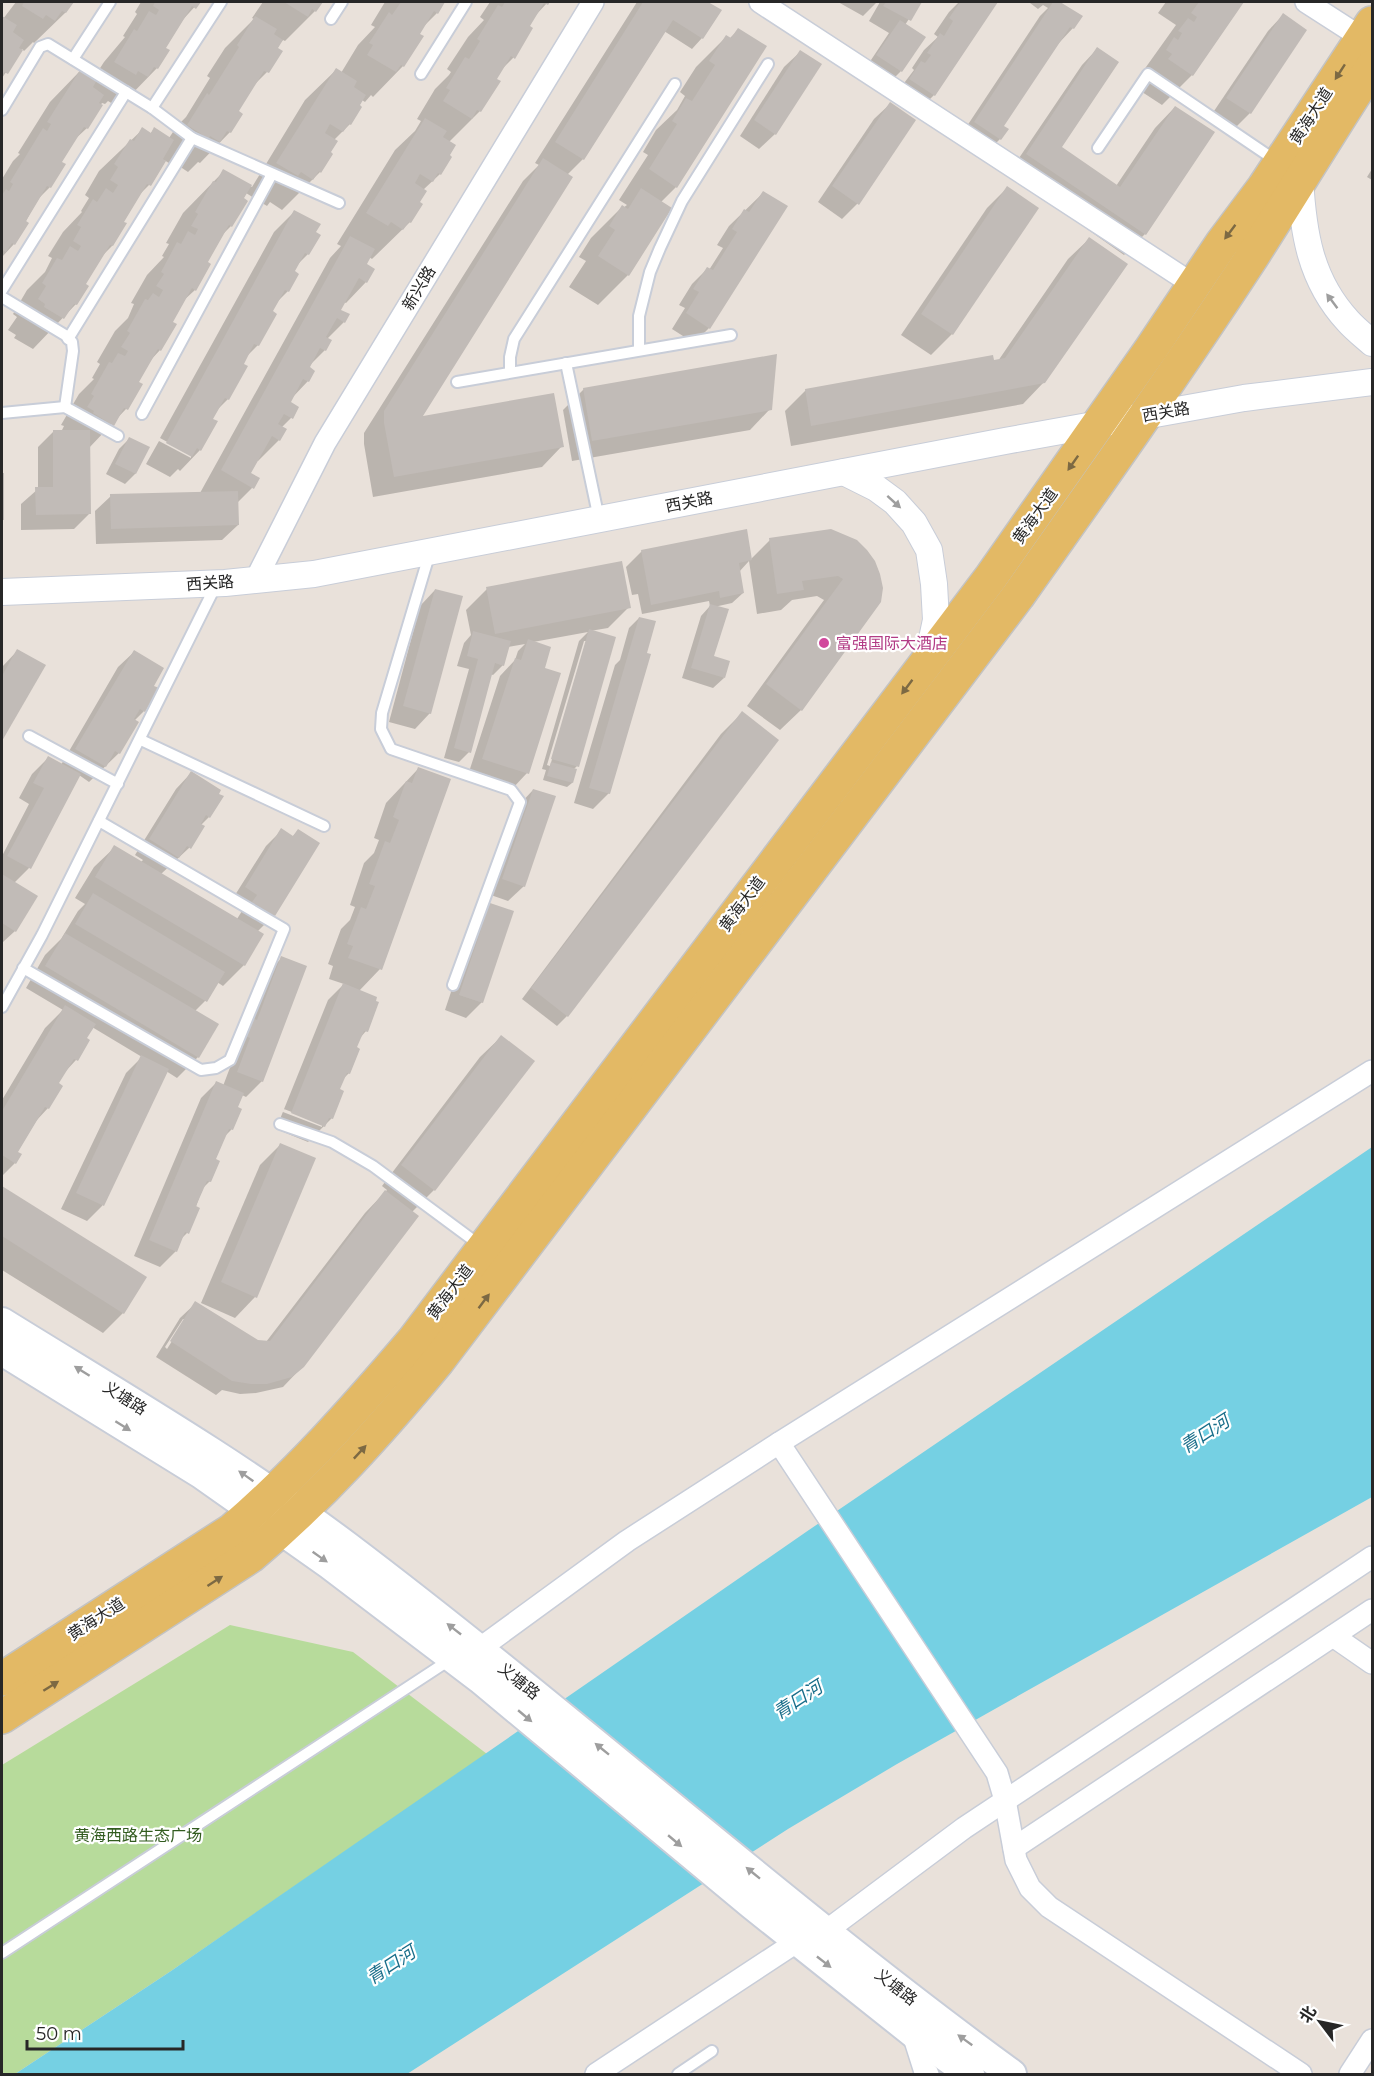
<svg xmlns="http://www.w3.org/2000/svg" width="1374" height="2076" font-family="Montserrat,'Noto Sans SC',sans-serif">
  <rect width="100%" height="100%" fill="#e9e1da"/>
  <polygon fill="#b7db9b" points="230,1625 353,1652 487,1754 171,1971 15,2074 2,2074 2,1765"/>
  <polygon fill="#75d0e3" points="1372,1147 1372,1497 897,1764 788,1829 407,2074 15,2074 171,1971 806,1532"/>
  <g fill="#0003" fill-rule="evenodd">
    <polygon points="16,2 72,2 65,13 34,43 33,42 24,51 22,49 2,78 2,18 3,19"/>
    <polygon points="141,2 199,2 179,24 164,48 157,68 127,99 116,106 108,101 105,104 102,103 87,128 73,141 60,163 50,187 37,200 14,244 2,257 2,179 13,161 20,154 18,153 50,102 80,71 93,79 104,62 125,37 123,36 137,14 135,12"/>
    <polygon points="263,2 321,2 315,11 285,41 283,40 280,43 267,72 252,87 237,112 230,132 200,163 198,162 188,172 179,166 177,168 164,160 149,185 138,196 122,222 112,246 101,257 84,285 76,304 33,349 14,338 16,335 8,330 17,317 13,314 27,290 45,272 52,258 48,256 63,232 82,212 81,211 89,198 85,195 99,171 143,129 150,134 154,129 169,138 177,126 186,117 210,78 207,76 225,48 254,19 252,18"/>
    <polygon points="385,2 444,2 437,13 423,27 403,66 373,97 371,95 365,102 362,100 350,124 334,140 320,172 282,210 270,202 267,206 246,193 231,226 220,237 205,263 195,290 183,301 171,322 175,324 160,350 149,362 137,382 126,409 88,449 89,514 74,529 21,530 21,504 38,489 38,447 53,432 61,432 64,426 61,425 79,394 94,379 92,378 100,364 97,362 115,331 128,318 134,304 131,303 147,275 164,257 162,256 169,244 166,243 183,213 224,171 252,187 305,100 336,70 341,73 358,45 375,27 371,25"/>
    <polygon points="490,2 548,2 534,17 513,58 499,72 480,111 449,142 440,174 423,190 410,222 372,259 369,257 365,264 366,282 346,303 344,302 339,310 344,322 327,339 330,341 325,350 307,368 308,381 291,399 291,418 281,428 279,440 258,461 257,460 249,473 252,488 237,503 238,525 222,540 96,544 95,511 111,496 200,493 330,258 341,246 337,244 395,150 415,131 421,121 417,119 435,89 449,75 451,72 447,69 468,37 484,20 480,17"/>
    <polygon points="637,2 706,2 720,10 702,38 692,49 664,31 583,159 567,175 419,418 562,446 542,467 373,497 364,444 364,433 523,181 539,165 535,163"/>
    <polygon points="838,2 877,2 863,16"/>
    <polygon points="880,2 920,2 905,25 901,71 891,81 867,66 889,33 869,21"/>
    <polygon points="959,2 996,2 934,95 919,110 895,95 914,70 912,68 924,50 938,37 934,34 949,12"/>
    <polygon points="1031,2 1064,2 1061,4 1073,28 1058,44 1002,126 1000,139 985,154 959,138 1040,16 1048,8 1043,5 1038,9 1030,3"/>
    <polygon points="1166,2 1242,2 1192,75 1162,105 1139,90 1142,85 1136,81 1176,25 1158,13"/>
    <polygon points="1283,15 1305,30 1250,113 1234,129 1212,114 1268,31"/>
    <polygon points="738,30 676,187 661,202 628,275 598,305 569,287 586,261 579,257 591,238 622,207 623,208 627,205 619,200 648,155 643,152 656,130 677,110 685,96 680,92 696,67 726,37 729,39"/>
    <polygon points="1097,49 1060,148 1116,186 1155,128 1175,107 1145,234 1124,255 1087,229 1095,217 1011,170 1082,65"/>
    <polygon points="800,52 775,134 759,149 740,136 784,67"/>
    <polygon points="890,104 857,204 842,219 818,202 874,119"/>
    <polygon points="1372,169 1372,180 1367,177"/>
    <polygon points="1007,188 1037,208 952,334 931,355 901,335 987,208"/>
    <polygon points="764,192 709,328 694,343 672,329 685,308 679,305 692,284 708,268 709,270 723,248 717,245 729,226"/>
    <polygon points="295,211 308,254 295,267 288,291 275,304 258,345 245,358 228,399 215,412 200,450 180,471 178,469 170,477 146,464 159,441 191,458 191,455 160,438 274,232"/>
    <polygon points="1089,239 1044,382 1023,404 791,446 785,411 806,390 998,361 1068,259"/>
    <polygon points="584,389 770,409 750,430 572,461 563,410"/>
    <polygon points="129,439 148,448 135,474 125,484 106,474 119,449"/>
    <polygon points="770,540 856,541 801,710 780,730 747,706 824,600 817,596 792,600 781,610 757,614 749,561 739,572 743,593 732,603 714,607 712,657 724,678 713,688 682,678 701,616 710,606 709,601 642,614 638,594 632,595 626,567 642,551 751,559"/>
    <path d="M 487,589 L 629,607 L 608,628 L 590,631 L 577,766 L 573,770 L 572,783 L 567,787 L 543,780 L 546,770 L 542,769 L 579,641 L 588,632 L 533,642 L 543,669 L 559,674 L 527,773 L 512,789 L 468,775 L 500,676 L 515,660 L 518,651 L 525,644 L 508,647 L 503,665 L 493,675 L 490,674 L 469,752 L 459,762 L 444,758 L 469,669 L 457,666 L 464,643 L 471,635 L 466,610 ZM 584,641 L 587,641 L 550,766 L 547,765 Z"/>
    <polygon points="435,590 430,713 415,729 389,722 420,606"/>
    <polygon points="639,618 645,652 609,793 593,809 574,803 615,665 620,660 629,628"/>
    <polygon points="18,650 44,666 2,738 2,667"/>
    <polygon points="134,652 152,686 144,711 134,721 119,753 89,782 79,775 29,868 14,883 15,931 3,942 2,948 2,856 29,804 19,798 32,774 48,758 61,765 118,667"/>
    <polygon points="742,713 567,1016 557,1026 522,999 721,734"/>
    <path d="M 418,769 L 449,780 L 380,969 L 359,991 L 366,1031 L 359,1039 L 349,1073 L 342,1080 L 338,1090 L 342,1092 L 331,1119 L 308,1142 L 276,1129 L 328,1000 L 344,984 L 329,979 L 333,966 L 328,964 L 341,929 L 350,920 L 355,907 L 350,905 L 364,863 L 374,853 L 379,840 L 374,838 L 386,803 ZM 284,1109 L 322,1124 L 322,1127 L 283,1112 Z"/>
    <polygon points="191,773 209,817 201,825 203,827 189,848 161,874 237,919 242,911 230,903 266,846 282,830 292,837 298,831 318,843 274,915 257,932 262,934 244,965 223,986 217,982 205,1001 195,1011 198,1057 177,1078 166,1071 102,1206 87,1221 61,1209 126,1073 142,1057 92,1027 85,1039 88,1041 76,1060 64,1073 57,1084 48,1108 36,1121 16,1152 15,1163 2,1176 2,1100 45,1028 63,1010 26,988 45,955 61,939 78,911 85,904 75,898 94,867 115,847 141,862 143,860 135,855 176,789"/>
    <polygon points="533,790 524,886 508,901 488,894 518,806"/>
    <polygon points="491,904 482,1002 466,1018 445,1010 475,920"/>
    <polygon points="282,958 262,1081 246,1097 242,1095 236,1108 231,1130 224,1137 214,1160 210,1181 202,1189 187,1233 181,1239 176,1251 160,1267 134,1256 201,1098 216,1083 223,1086 266,973"/>
    <path d="M 501,1037 L 434,1190 L 412,1212 L 303,1366 L 283,1387 L 256,1393 L 240,1394 L 222,1390 L 216,1395 L 156,1357 L 180,1318 L 196,1303 L 258,1342 L 266,1342 L 365,1213 L 387,1190 L 382,1186 L 480,1057 ZM 183,1319 L 186,1319 L 167,1349 L 165,1347 Z"/>
    <polygon points="280,1145 255,1297 235,1318 201,1303 260,1165"/>
    <polygon points="2,1187 145,1278 123,1313 103,1333 2,1270"/>
  </g>
  <g fill="#c1bbb7">
    <polygon points="24,2 74,2 66,13 62,11 55,21 46,15 43,19 22,6"/>
    <polygon points="155,2 201,2 196,9 192,6 166,48 170,50 158,69 154,67 148,77 138,71 136,75 114,62 134,29 137,31 149,11 156,15 159,10 153,6"/>
    <polygon points="284,2 323,2 316,12 312,9 308,17"/>
    <polygon points="401,2 445,2 438,14 434,11 420,34 424,36 404,67 401,65 396,72 367,55 373,45 369,43 389,12 392,15"/>
    <polygon points="505,2 550,2 548,5 544,3 530,26 533,28 515,59 511,56 497,79 501,81 481,112 477,110 472,119 443,101 450,90 446,88 465,57 469,59 480,41 477,39 498,5 502,7"/>
    <polygon points="643,2 708,2 722,10 703,39 673,20 584,160 555,142"/>
    <polygon points="886,2 922,2 911,21 883,6"/>
    <polygon points="960,2 998,2 935,96 909,79 921,61 925,63 931,55 927,53 940,33 944,36 953,21 949,18"/>
    <polygon points="1053,2 1060,2 1083,16 1074,29 1070,27 1004,126 1009,129 1001,140 974,122"/>
    <polygon points="1199,2 1244,2 1193,76 1168,59 1172,54 1166,50 1174,37 1178,40 1182,33 1178,31 1188,18 1194,22 1197,17 1191,13"/>
    <polygon points="1283,13 1307,30 1251,114 1226,98"/>
    <polygon points="2,16 17,25 13,32 24,40 19,48 23,50 8,74 4,72 2,76"/>
    <polygon points="255,16 277,29 274,34 283,40 278,48 283,51 269,73 264,71 239,111 243,114 231,133 227,131 220,142 210,136 209,139 187,125 207,93 209,95 239,47 237,45"/>
    <polygon points="900,20 926,37 902,72 876,55"/>
    <polygon points="738,28 767,46 677,188 649,169 677,124 672,121 686,98 692,101 715,65 709,61 726,35 731,38"/>
    <polygon points="1097,47 1119,62 1062,147 1120,187 1175,106 1215,132 1146,235 1026,154"/>
    <polygon points="800,50 822,64 776,135 754,120"/>
    <polygon points="336,68 357,81 354,87 366,95 360,105 362,107 351,125 349,124 343,132 330,124 325,133 338,141 331,152 333,154 321,173 319,171 313,180 301,172 298,176 276,163"/>
    <polygon points="80,70 97,80 93,87 104,95 99,103 103,105 88,129 84,127 62,162 66,164 51,188 47,186 26,221 29,223 15,245 12,243 6,252 2,250 2,195 6,189 9,191 13,184 10,182 43,128 47,131 51,124 47,122"/>
    <polygon points="890,102 916,120 859,205 832,186"/>
    <polygon points="425,118 447,131 443,137 456,145 450,155 452,157 441,175 438,173 433,182 420,174 415,183 427,191 420,202 423,204 411,223 409,222 403,230 391,222 388,226 366,213"/>
    <polygon points="142,127 151,133 154,127 174,140 163,159 166,161 151,186 147,184 124,222 127,223 113,246 110,245 86,284 89,286 77,305 74,304 64,319 44,307 45,304 38,299 46,286 42,283 57,258 62,260 70,246 78,251 81,246 73,241 81,227 77,225 93,199 97,202 106,188 113,193 118,185 110,180 118,167 114,164 130,139 134,141"/>
    <polygon points="543,158 573,177 423,416 554,393 564,447 394,477 384,423 384,411"/>
    <polygon points="223,169 252,185 244,198 248,201 232,227 229,225 208,262 211,264 196,291 192,288 173,322 177,324 161,351 158,349 139,382 143,384 128,410 124,408 114,426 93,413 94,411 87,407 94,396 91,394 109,362 112,363 118,353 125,356 128,351 121,347 130,333 127,331 145,299 148,300 153,293 159,297 163,290 156,286 164,274 161,272 177,242 181,244 188,231 195,235 198,229 191,226 198,214 195,212 213,181 216,182"/>
    <polygon points="1007,186 1039,208 953,335 921,314"/>
    <polygon points="641,188 672,208 629,276 598,256 615,230 609,226 622,205 628,209"/>
    <polygon points="763,191 788,206 710,329 686,313 699,292 693,289 707,267 713,270 737,232 732,229 744,209 749,212"/>
    <polygon points="294,210 321,224 316,232 321,235 309,255 305,253 295,271 299,274 289,292 285,290 273,311 277,314 259,346 254,344 244,364 248,366 229,400 225,398 213,419 218,421 201,451 197,448 192,457 166,443"/>
    <polygon points="350,236 375,249 367,264 375,269 367,283 359,278 341,310 350,314 345,323 337,318 326,337 332,340 326,351 320,348 310,367 315,371 309,382 303,379 291,402 299,407 293,419 284,414 278,424 287,429 280,441 272,436 251,473 260,478 254,489 221,470"/>
    <polygon points="1089,237 1128,264 1045,383 811,426 805,389 993,355 994,360 1005,358"/>
    <polygon points="777,354 772,410 592,441 583,388"/>
    <polygon points="53,430 90,430 91,514 36,515 35,487 53,487"/>
    <polygon points="129,437 150,447 136,474 115,464"/>
    <rect x="2" y="473" width="2" height="47"/>
    <polygon points="238,491 239,525 111,529 110,494"/>
    <polygon points="747,529 752,560 739,563 744,593 720,598 719,591 651,605 641,550"/>
    <polygon points="831,529 857,540 867,550 875,561 880,574 883,588 881,602 802,711 766,684 843,579 838,576 802,581 804,590 777,594 769,538"/>
    <polygon points="622,561 631,608 495,634 486,587"/>
    <polygon points="435,589 463,596 431,714 403,706"/>
    <polygon points="710,604 729,609 714,656 730,661 725,678 691,668"/>
    <polygon points="639,617 656,621 647,653 651,654 610,794 589,788"/>
    <polygon points="589,629 616,637 579,767 551,759"/>
    <polygon points="473,631 511,641 504,666 495,663 471,753 454,748 478,659 467,656"/>
    <polygon points="528,639 551,647 545,668 561,673 529,774 482,759 515,658 521,660"/>
    <polygon points="17,649 46,665 2,741 2,676"/>
    <polygon points="134,650 164,668 154,686 159,688 145,712 140,709 134,719 139,722 120,754 115,751 106,767 75,749"/>
    <polygon points="742,711 779,740 568,1017 531,988"/>
    <polygon points="48,756 81,774 31,869 7,856 44,788 33,783"/>
    <polygon points="551,762 577,769 573,783 547,776"/>
    <polygon points="418,767 451,779 382,970 348,958 353,946 347,944 361,907 366,909 375,886 369,884 385,841 390,843 399,820 393,817 406,781 412,783"/>
    <polygon points="191,771 221,790 219,794 224,796 210,818 206,815 201,824 205,826 191,849 187,846 179,858 149,839"/>
    <polygon points="533,789 556,796 525,887 502,879"/>
    <polygon points="281,828 293,836 298,829 320,843 275,916 252,902 257,895 245,887"/>
    <polygon points="114,845 264,934 245,966 95,877"/>
    <polygon points="2,874 38,896 16,932 2,923"/>
    <polygon points="93,893 225,972 207,1002 75,924"/>
    <polygon points="490,903 514,911 483,1003 459,995"/>
    <polygon points="65,933 219,1024 199,1058 45,966"/>
    <polygon points="281,956 307,966 263,1082 237,1072 250,1038 245,1036 252,1018 257,1020"/>
    <polygon points="343,983 377,997 376,1001 379,1002 368,1032 364,1031 357,1047 360,1049 350,1074 347,1073 340,1089 344,1091 333,1119 329,1118 325,1127 291,1113"/>
    <polygon points="65,1005 96,1024 87,1038 90,1040 78,1061 74,1059 59,1083 63,1086 49,1109 45,1107 18,1152 22,1154 16,1164 2,1155 2,1111"/>
    <polygon points="501,1035 535,1061 435,1191 401,1165"/>
    <polygon points="141,1055 169,1069 104,1206 76,1193"/>
    <polygon points="216,1081 244,1093 238,1107 242,1109 233,1130 229,1129 216,1159 220,1161 211,1182 207,1181 196,1206 200,1208 189,1234 185,1232 177,1252 149,1240"/>
    <polygon points="280,1143 316,1158 257,1298 221,1282"/>
    <polygon points="2,1186 147,1277 124,1314 2,1236"/>
    <polygon points="385,1190 419,1216 304,1367 292,1377 267,1384 251,1384 232,1381 170,1341 195,1301 258,1340 270,1341"/>
  </g>
  <g fill="none" stroke-linecap="round" stroke-linejoin="round">
    <defs>
      <g id="service">
        <polyline points="331,19 342,2"/>
        <polyline points="73,59 110,2"/>
        <polyline points="421,74 466,2"/>
        <polyline points="152,108 221,2"/>
        <polyline points="2,110 40,47 48,44 152,108 192,138 339,203"/>
        <polyline points="1098,148 1148,74 1278,162"/>
        <polyline points="2,290 126,92"/>
        <polyline points="2,297 65,335 72,342 73,351 65,407"/>
        <polyline points="68,339 192,138"/>
        <polyline points="639,350 639,316 650,272 660,248 682,201 768,64"/>
        <polyline points="566,363 599,519"/>
        <polyline points="510,372 510,357 514,339 675,84"/>
        <polyline points="457,382 731,335"/>
        <polyline points="2,413 65,407 118,436"/>
        <polyline points="142,414 272,174"/>
        <polyline points="430,552 382,713 381,729 391,749 511,790 520,802 453,985"/>
        <polyline points="29,736 118,784"/>
        <polyline points="141,740 324,826"/>
        <polyline points="23,968 201,1070 216,1068 230,1060 284,929 99,821"/>
        <polyline points="2,1007 42,935 216,585"/>
        <polyline points="280,1124 332,1142 373,1166 481,1246"/>
        <polyline points="2,1953 451,1659"/>
        <polyline points="678,2074 712,2051"/>
      </g>
      <g id="minor">
        <polyline points="760,2 1194,285"/>
        <polyline points="1306,2 1362,38"/>
        <polyline points="256,579 325,443 593,2"/>
        <polyline points="779,1443 997,1773 1005,1800 1016,1860 1030,1888 1049,1907 1301,2074"/>
        <polyline points="1333,1636 1372,1663"/>
        <polyline points="479,1649 627,1541 779,1443 1372,1071"/>
        <polyline points="1014,1848 1372,1610"/>
        <polyline points="826,1931 964,1828 1372,1557"/>
        <polyline points="912,2031 925,2072 928,2074"/>
        <polyline points="596,2074 798,1941"/>
        <polyline points="1350,2074 1372,2040"/>
      </g>
      <g id="tertiary">
        <path d="M 1300,179 C 1303,232 1310,280 1348,321 C 1355,329 1364,336 1372,343"/>
        <polyline points="844,472 876,488 895,502 914,523 929,550 934,584 936,620 928,658"/>
        <polyline points="2,592 225,583 314,574 1005,441 1244,398 1372,382"/>
      </g>
      <g id="secondary">
        <path d="M 2,1322 C 118,1394 237,1463 347,1546 C 573,1717 783,1907 1012,2074"/>
        <polyline points="2,1351 201,1474 330,1565 480,1679 752,1905 923,2041 970,2074"/>
      </g>
      <g id="primary">
        <path d="M 2,1679 L 232,1530 C 300,1471 354,1410 413,1341 L 991,577 L 1151,349 L 1222,243 L 1264,187 L 1372,23"/>
        <path d="M 2,1717 L 251,1556 C 321,1497 380,1431 438,1361 L 1018,596 C 1096,486 1174,376 1248,263 C 1290,198 1330,131 1372,67"/>
      </g>
    </defs>
    <use href="#service" stroke="#c8cdd8" stroke-width="14"/>
    <use href="#minor" stroke="#c8cdd8" stroke-width="24"/>
    <use href="#tertiary" stroke="#c8cdd8" stroke-width="28"/>
    <use href="#secondary" stroke="#c8cdd8" stroke-width="32"/>
    <use href="#primary" stroke="#c3c3c3" stroke-width="36"/>
    <use href="#service" stroke="#fff" stroke-width="10"/>
    <use href="#minor" stroke="#fff" stroke-width="21"/>
    <use href="#tertiary" stroke="#fff" stroke-width="26"/>
    <use href="#secondary" stroke="#fff" stroke-width="28"/>
    <use href="#primary" stroke="#e3b965" stroke-width="33"/>
  </g>
  <defs><path id="oneway-solid" d="M-6-.8H1V-3.2L6.5 0L1 3.2V.8H-6Z" transform="scale(1.5)"/></defs>
  <g fill="#7c6943">
    <use href="#oneway-solid" transform="translate(1340 72) rotate(123)"/>
    <use href="#oneway-solid" transform="translate(1230 232) rotate(127)"/>
    <use href="#oneway-solid" transform="translate(1073 463) rotate(125)"/>
    <use href="#oneway-solid" transform="translate(907 687) rotate(127)"/>
    <use href="#oneway-solid" transform="translate(484 1301) rotate(-53)"/>
    <use href="#oneway-solid" transform="translate(360 1452) rotate(-47)"/>
    <use href="#oneway-solid" transform="translate(215 1581) rotate(-33)"/>
    <use href="#oneway-solid" transform="translate(51 1686) rotate(-32)"/>
  </g>
  <g fill="#9e9e9e">
    <use href="#oneway-solid" transform="translate(1332 301) rotate(-127)"/>
    <use href="#oneway-solid" transform="translate(894 502) rotate(42)"/>
    <use href="#oneway-solid" transform="translate(82 1371) rotate(-148)"/>
    <use href="#oneway-solid" transform="translate(123 1426) rotate(32)"/>
    <use href="#oneway-solid" transform="translate(246 1476) rotate(-145)"/>
    <use href="#oneway-solid" transform="translate(320 1557) rotate(35)"/>
    <use href="#oneway-solid" transform="translate(454 1629) rotate(-142)"/>
    <use href="#oneway-solid" transform="translate(525 1716) rotate(40)"/>
    <use href="#oneway-solid" transform="translate(602 1749) rotate(-141)"/>
    <use href="#oneway-solid" transform="translate(675 1841) rotate(40)"/>
    <use href="#oneway-solid" transform="translate(753 1873) rotate(-141)"/>
    <use href="#oneway-solid" transform="translate(824 1962) rotate(38)"/>
    <use href="#oneway-solid" transform="translate(965 2040) rotate(-144)"/>
  </g>
  <circle fill="#d1479c" stroke="#fff" stroke-width="2" cx="824" cy="643" r="6"/>
  <g text-anchor="middle" dominant-baseline="central" stroke-width="4.5" stroke-linejoin="round" paint-order="stroke">
    <g font-size="16" fill="#272727" stroke="#fff">
      <text transform="translate(1311 116) rotate(-57)">黄海大道</text>
      <text transform="translate(419 288) rotate(-59)">新兴路</text>
      <text transform="translate(1166 412) rotate(-10)">西关路</text>
      <text transform="translate(689 502) rotate(-11)">西关路</text>
      <text transform="translate(1035 516) rotate(-54)">黄海大道</text>
      <text transform="translate(210 583) rotate(-4)">西关路</text>
      <text transform="translate(742 904) rotate(-53)">黄海大道</text>
      <text transform="translate(450 1292) rotate(-53)">黄海大道</text>
      <text transform="translate(125 1398) rotate(32)">义塘路</text>
      <text transform="translate(96 1619) rotate(-33)">黄海大道</text>
      <text transform="translate(519 1681) rotate(39)">义塘路</text>
      <text transform="translate(896 1987) rotate(38)">义塘路</text>
    </g>
    <g font-size="16" fill="#b23c85" stroke="#fff" text-anchor="start">
      <text x="836" y="643">富强国际大酒店</text>
    </g>
    <g font-size="16" fill="#325c1f" stroke="#fff">
      <text x="138" y="1835">黄海西路生态广场</text>
    </g>
    <g font-size="18" font-style="italic" fill="#196e8a" stroke="#fff">
      <text transform="translate(1205 1434) rotate(-33)">青口河</text>
      <text transform="translate(798 1700) rotate(-33)">青口河</text>
      <text transform="translate(391 1965) rotate(-33)">青口河</text>
    </g>
  </g>
  <rect width="1374" height="2076" fill="none" stroke="#272727" stroke-width="6"/>
  <g transform="translate(1320 2022) rotate(302)" stroke="#ffffff" stroke-width="4.5" paint-order="stroke">
  <path d="M0-4.5L10 22L0 15L-10 22Z" fill="#272727"/>
  <text y="-9" font-size="16" font-weight="bold" text-anchor="middle" fill="#272727">北</text>
  </g>
  <path d="M27 2040v9h156v-9" fill="none" stroke="#272727" stroke-width="3"/>
  <text x="36" y="2040" font-size="18" fill="#272727" stroke="#ffffff" stroke-width="4.5" paint-order="stroke">50 m</text>
</svg>
